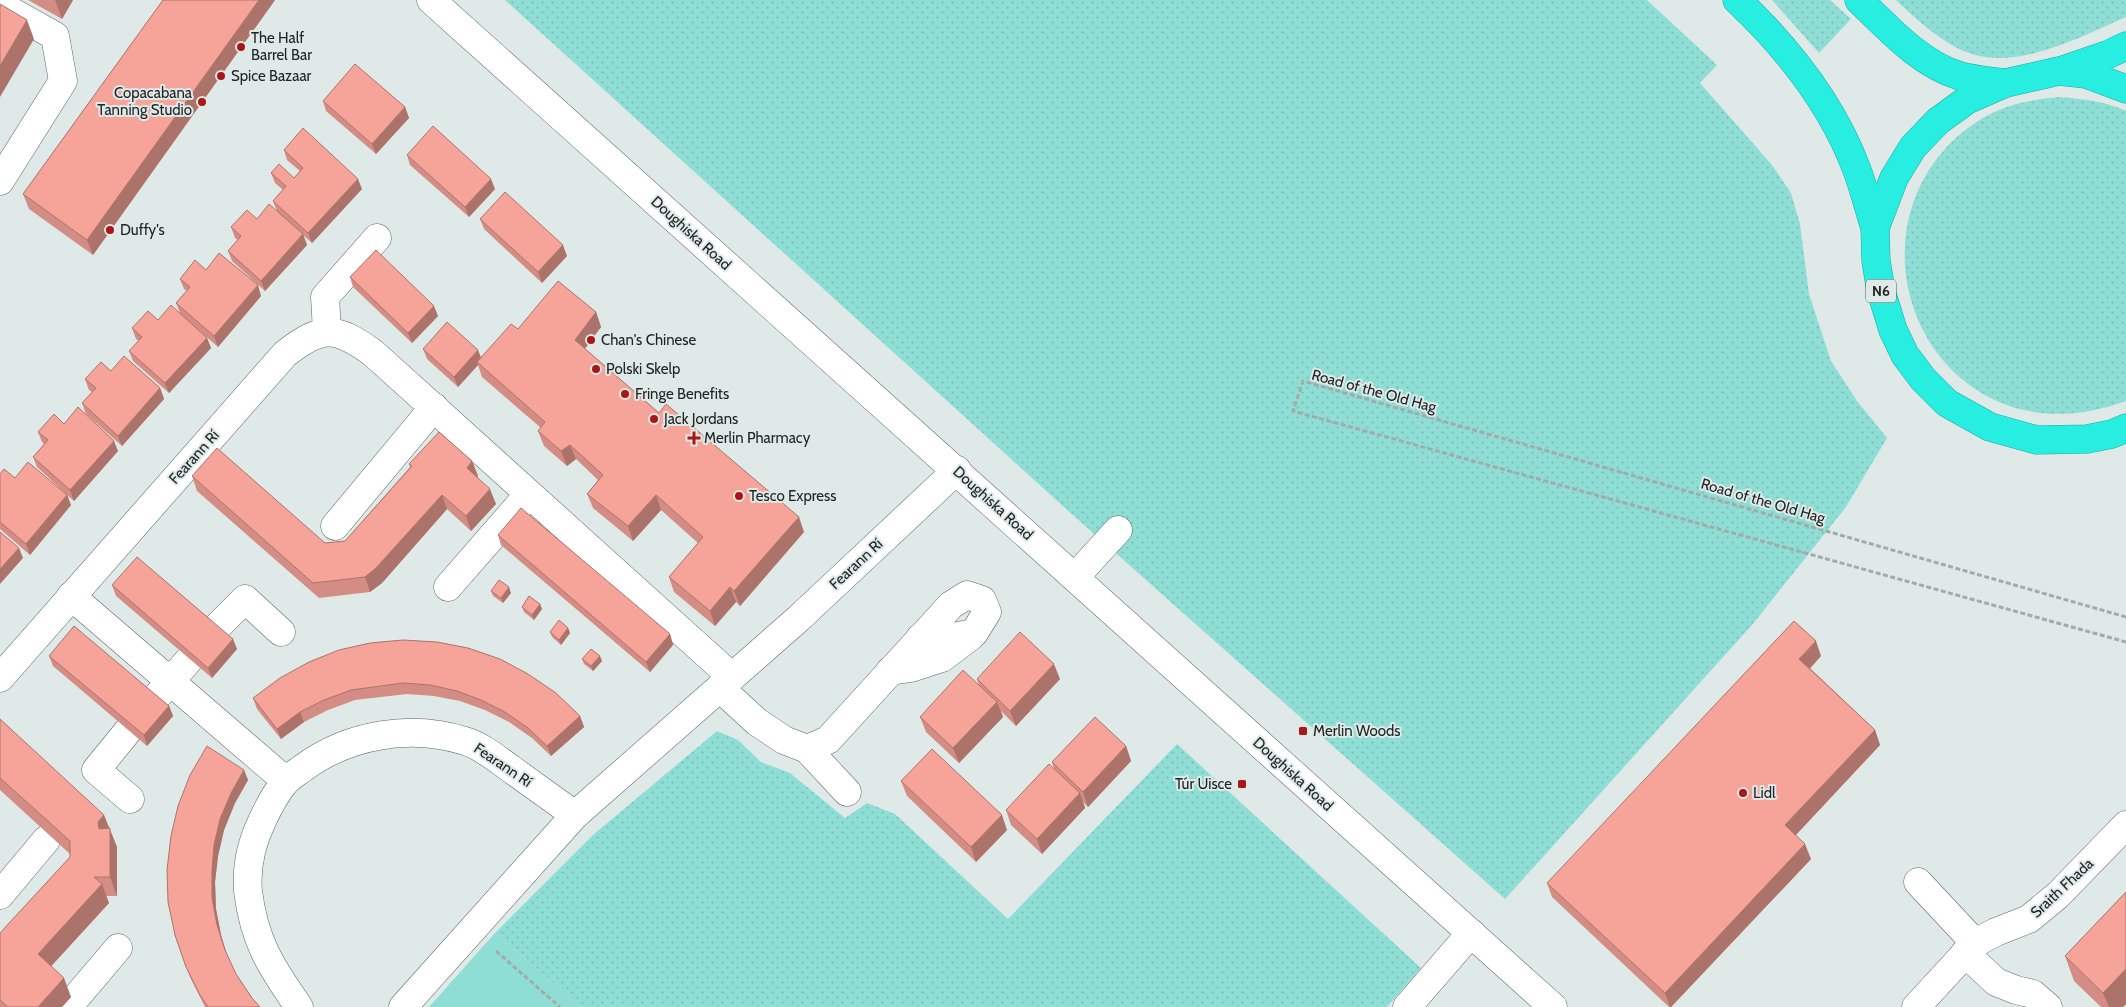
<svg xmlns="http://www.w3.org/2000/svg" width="2126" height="1007" font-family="Cabin,sans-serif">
  <defs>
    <pattern id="grass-dots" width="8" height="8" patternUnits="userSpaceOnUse" patternTransform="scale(1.25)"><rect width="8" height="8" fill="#8eded6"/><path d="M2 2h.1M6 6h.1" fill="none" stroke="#7abeb8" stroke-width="1.8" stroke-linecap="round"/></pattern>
  </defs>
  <rect width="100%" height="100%" fill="#dfeae8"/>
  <g fill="url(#grass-dots)">
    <polygon points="505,0 1647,0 1717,65 1700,83 1772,165 1791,193 1800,224 1809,294 1831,361 1857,401 1887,438 1846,507 1752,625 1505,899 1065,508"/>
    <polygon points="1772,0 1830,0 1851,19 1819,53"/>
    <path d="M 1896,0 L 2126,0 L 2126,17 C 2082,36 2018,71 1969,53 C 1943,44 1916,19 1896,0 Z"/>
    <path d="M 2059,97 C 2083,99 2105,101 2126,111 L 2126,401 C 2098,411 2071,416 2041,413 C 1927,400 1870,268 1927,173 C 1944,145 1972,120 2004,108 C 2022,101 2040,99 2059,97 Z"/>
    <polygon points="717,731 738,740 761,762 790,773 845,818 867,803 895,814 1008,919 1177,744 1421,968 1387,1007 581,1007 495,933 593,835"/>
  </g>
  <polygon fill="#8eded6" points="495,933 581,1007 429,1007"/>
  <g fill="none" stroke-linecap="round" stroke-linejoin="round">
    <defs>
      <g id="minor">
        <polyline points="431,0 1553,1007"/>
        <polyline points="0,5 55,36 63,81 0,181"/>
        <polyline points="327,331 325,297 377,238"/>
        <polyline points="335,526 434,407"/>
        <polyline points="1075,577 1118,530"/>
        <polyline points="448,587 529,494"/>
        <polyline points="71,596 286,781"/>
        <polyline points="216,628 245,599 281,632"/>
        <polyline points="890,671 911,668 942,658 971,636"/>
        <path d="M 0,678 L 285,354 C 322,325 336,326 373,353 L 732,677"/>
        <polyline points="720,688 757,722 784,740 807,749 828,740 951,605 967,595 982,600 987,612 974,633 943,639 920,638"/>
        <polyline points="159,694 188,661"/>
        <polyline points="127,732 96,770 130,799"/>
        <polyline points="807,749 847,792"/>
        <polyline points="1918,882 1975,943"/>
        <polyline points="0,895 46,840"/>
        <polyline points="1965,953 1996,982 2016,990 2033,994 2048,1007"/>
        <polyline points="68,1007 118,948"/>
        <path d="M 299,1007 C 271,967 254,941 248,891 C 246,867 252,842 262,821 C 268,808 276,793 285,782 C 290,776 298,772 303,768 C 349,734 411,724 465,741 C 482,746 497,759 511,769 C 532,784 554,800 575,815"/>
        <polyline points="403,1007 575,815 798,619 957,470"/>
        <polyline points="1407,1007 1471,933"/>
        <polyline points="1916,1007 1975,943 1996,932 2029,919 2058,895 2126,825"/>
      </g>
      <g id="highway">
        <path d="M 1737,0 C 1788,48 1832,103 1857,170 C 1864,189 1869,209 1875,228"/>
        <path d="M 1859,0 C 1888,28 1920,64 1960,76 C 1975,80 1991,81 2006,83"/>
        <polyline points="2063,70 2107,55 2126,46"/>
        <polyline points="2126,89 2086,74 2059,71 2006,83 1967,100 1938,121 1913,147 1894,178 1875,228 1876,261 1881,291 1893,330 1905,355 1923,379 1947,403 1990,427 2037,440 2087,439 2112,434 2126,428"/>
      </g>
    </defs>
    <use href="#minor" stroke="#5c6564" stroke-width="29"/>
    <use href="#highway" stroke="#25a79e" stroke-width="29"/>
    <g stroke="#a3abaa" stroke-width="3" stroke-dasharray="5 2.5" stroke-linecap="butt">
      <polyline points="2126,617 1303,381 1293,411 2126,642"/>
      <polyline points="496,951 560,1007"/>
    </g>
    <use href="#minor" stroke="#fff" stroke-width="28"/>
    <use href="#highway" stroke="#27eee0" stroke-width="28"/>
  </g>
  <g fill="#d48d84">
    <polygon points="28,0 73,0 62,19"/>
    <polygon points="163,0 275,0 93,255 29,209 23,194"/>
    <polygon points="323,101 405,107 409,118 376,154 326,111"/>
    <polygon points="284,150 362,189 312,243 303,235 307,245 265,291 232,261 228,251 238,240 235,238 231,227 257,219 277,211 273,201 283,190 275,183 271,173 294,178 300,171 287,160"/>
    <polygon points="407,155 495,189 469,217 410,165"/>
    <polygon points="480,219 567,256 542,283 484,229"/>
    <polygon points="206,270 261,296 218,347 187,320 207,338 211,348 169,393 133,361 129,351 139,341 136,339 132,328 158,320 180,313 176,303 187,291 184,289 180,279"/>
    <polygon points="350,277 438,316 412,343 353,287"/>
    <polygon points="596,312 601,327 585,349 659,413 804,532 740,606 736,602 715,626 674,592 669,577 698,543 661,510 633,541 593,508 587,494 598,480 576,459 567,466 544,446 538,431 541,428 482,377 478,365 458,387 427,359 423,349 481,357 518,329"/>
    <polygon points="111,371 160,388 164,399 122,446 86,414 82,403 92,392 89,390 85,379"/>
    <polygon points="64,424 118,451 74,501 67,495 71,505 30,555 0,529 0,474 65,493 37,467 33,457 44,444 42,442 38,432"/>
    <polygon points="472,461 478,476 477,477 496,504 471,531 447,509 382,583 370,592 319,598 197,491 192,476 325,543 345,541 410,467 409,464"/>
    <polygon points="498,535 670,634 673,645 650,672 501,545"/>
    <polygon points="112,585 237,649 212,678 116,596"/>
    <polygon points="491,591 511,593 503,603 493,596"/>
    <polygon points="540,604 542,609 534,620 524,612 522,607"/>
    <polygon points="568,628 570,633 561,645 552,637 550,632"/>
    <polygon points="339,650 580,716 584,727 551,756 532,738 509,722 485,710 460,701 434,696 407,694 355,700 328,710 304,722 281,739 257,709 253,698"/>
    <polygon points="49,656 169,706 173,716 147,746 53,666"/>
    <polygon points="1821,656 1810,668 1875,730 1880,745 1796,835 1811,859 1671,1007 1669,1007 1552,897 1547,883"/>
    <polygon points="582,659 602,661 593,671 584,664"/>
    <polygon points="977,679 1060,679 1016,726 1001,711 1003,717 959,763 926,732 920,717 979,685"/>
    <polygon points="0,719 109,828 117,847 117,896 106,896 109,903 51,966 71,997 62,1007 0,1007 0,933 70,857 70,854 0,790"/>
    <polygon points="1126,746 1131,761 1088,807 1083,802 1085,808 1042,854 1011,825 1006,810 1054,769 1052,762"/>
    <polygon points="244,770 248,780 235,803 224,830 218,856 215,882 216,909 221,935 226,953 236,974 252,998 260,1007 205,1007 190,977 175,935"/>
    <polygon points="901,781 1007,830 976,862 907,796"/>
    <polygon points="2126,892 2126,1004 2123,1007 2101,1007 2074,981 2065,956"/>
  </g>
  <g fill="#ac736b">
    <polygon points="55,0 73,0 62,19"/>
    <polygon points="259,0 275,0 93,255 87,240"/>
    <polygon points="27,20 34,39 0,97 0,66"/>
    <polygon points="405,107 409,118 376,154 372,144"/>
    <polygon points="358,179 362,189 312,243 308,233"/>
    <polygon points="491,179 495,189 469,217 465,207"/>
    <polygon points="303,234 307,245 265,291 261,281"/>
    <polygon points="563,245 567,256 542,283 538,272"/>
    <polygon points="258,285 261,296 218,347 214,336"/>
    <polygon points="434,306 438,316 412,343 408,333"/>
    <polygon points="596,312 601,327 580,355 575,340"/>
    <polygon points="207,338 211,348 169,393 165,383"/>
    <polygon points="478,350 482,360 477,362 478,365 458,387 454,377"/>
    <polygon points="160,388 164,399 122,446 118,436"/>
    <polygon points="114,441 118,451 74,501 70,490"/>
    <polygon points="570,445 576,459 567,466 561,451"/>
    <polygon points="472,461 478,476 472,482 467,468"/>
    <polygon points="490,489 496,504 471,531 466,516"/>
    <polygon points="67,495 71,505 30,555 26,544"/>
    <polygon points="442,495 447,509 382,583 370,592 365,577"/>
    <polygon points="656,495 661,510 633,541 628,526"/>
    <polygon points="799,517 804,532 740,606 734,591"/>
    <polygon points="19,548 23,558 0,584 0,569"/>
    <polygon points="509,587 511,593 503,603 501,598"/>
    <polygon points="730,587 736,602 715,626 710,611"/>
    <polygon points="540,604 542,609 534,620 532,615"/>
    <polygon points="568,628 570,633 561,645 559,640"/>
    <polygon points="670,634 673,645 650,672 646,662"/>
    <polygon points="233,639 237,649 212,678 208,668"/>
    <polygon points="1816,641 1821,656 1805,674 1799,659"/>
    <polygon points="600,656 602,661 593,671 591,666"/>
    <polygon points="1054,664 1060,679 1016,726 1010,711"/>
    <polygon points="997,702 1003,717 959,763 953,748"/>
    <polygon points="169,706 173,716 147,746 144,735"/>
    <polygon points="300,712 304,722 281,739 277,729"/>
    <polygon points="580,716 584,727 551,756 547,746"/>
    <polygon points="1875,730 1880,745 1791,840 1785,825"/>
    <polygon points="1126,746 1131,761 1088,807 1083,792"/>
    <polygon points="244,770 248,780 235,803 224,830 218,856 215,882 216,909 221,935 229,961 217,925 212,898 212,871 214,845 220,819 231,793"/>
    <polygon points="1080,793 1085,808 1042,854 1037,839"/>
    <polygon points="104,815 117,847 117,896 110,877 98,822"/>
    <polygon points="1002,815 1007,830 976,862 971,847"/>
    <polygon points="1805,844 1811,859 1671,1007 1670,1007 1665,993"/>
    <polygon points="102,884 109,903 45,973 38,954"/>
    <polygon points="2126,969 2126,1004 2123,1007 2109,1007 2103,993"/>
    <polygon points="64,978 71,997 62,1007 38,1007"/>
  </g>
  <g fill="#f6a499" stroke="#ac736b">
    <polygon points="163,0 259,0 87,240 23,194"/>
    <polygon points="0,4 27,20 0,66"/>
    <polygon points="355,64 405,107 372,144 323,101"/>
    <polygon points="433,126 491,179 465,207 407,155"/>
    <polygon points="303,128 358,179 308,233 273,201 286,186 271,173 279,164 294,178 303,168 284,150"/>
    <polygon points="505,192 563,245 538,272 480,219"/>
    <polygon points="269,204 303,234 261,281 228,251 241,236 231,227 247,210 257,219"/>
    <polygon points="376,250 434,306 408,333 350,277"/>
    <polygon points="219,253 258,285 214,336 176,303 190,287 180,279 195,260 206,270"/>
    <polygon points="558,281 596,312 575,340 659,413 666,404 799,517 734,591 730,587 710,611 669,577 703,537 656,495 628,526 587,494 603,475 570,445 561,451 538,431 545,422 477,362 511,324 518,329"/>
    <polygon points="171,305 207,338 165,383 129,351 142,337 132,328 148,311 158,320"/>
    <polygon points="447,322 478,350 454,377 423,349"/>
    <polygon points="124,356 160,388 118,436 82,403 96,388 85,379 101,362 111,371"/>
    <polygon points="78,407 114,441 70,490 33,457 48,440 38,432 54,414 64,424"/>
    <polygon points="439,432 472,461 467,468 490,489 466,516 442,495 376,568 365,577 313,583 192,476 217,448 325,543 345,541 412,466 409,464"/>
    <polygon points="28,462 67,495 26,544 0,522 0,474 4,469 15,478"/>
    <polygon points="521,508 670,634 646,662 498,535"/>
    <polygon points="0,532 19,548 0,569"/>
    <polygon points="137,557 233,639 208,668 112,585"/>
    <polygon points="499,580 509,587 501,598 491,591"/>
    <polygon points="529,596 540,604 532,615 522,607"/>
    <polygon points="559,620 568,628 559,640 550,632"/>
    <polygon points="1794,621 1816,641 1799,659 1875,730 1785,825 1805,844 1665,993 1547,883"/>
    <polygon points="74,626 169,706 144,735 49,656"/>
    <polygon points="1020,632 1054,664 1010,711 977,679"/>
    <polygon points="403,640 437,642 468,648 500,659 528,674 556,693 580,716 547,746 528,728 505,712 481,700 457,691 430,685 403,683 351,690 324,700 300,712 277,729 253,698 280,678 309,662 339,650 370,643"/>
    <polygon points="591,649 600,656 591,666 582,659"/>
    <polygon points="963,670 997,702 953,748 920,717"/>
    <polygon points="1095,717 1126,746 1083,792 1052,762"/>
    <polygon points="0,719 104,815 98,822 99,829 110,828 110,877 94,877 102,884 38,954 64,978 38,1007 8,1007 0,1000 0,933 70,857 70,841 0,778"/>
    <polygon points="207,746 244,770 231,793 220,819 214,845 212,871 212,898 217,925 225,950 236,974 252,998 260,1007 208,1007 200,995 186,967 175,935 168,902 167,870 171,836 178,806 190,775"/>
    <polygon points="932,749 1002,815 971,847 901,781"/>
    <polygon points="1049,764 1080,793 1037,839 1006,810"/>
    <polygon points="2126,892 2126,969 2103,993 2065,956"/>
  </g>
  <g fill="#a91615" stroke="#dfeae8" stroke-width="2">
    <circle cx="241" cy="47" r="5"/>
    <circle cx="221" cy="76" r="5"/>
    <circle cx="202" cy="102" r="5"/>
    <circle cx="110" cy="230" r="5"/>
    <circle cx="591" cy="340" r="5"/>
    <circle cx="596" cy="369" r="5"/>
    <circle cx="625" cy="394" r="5"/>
    <circle cx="654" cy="419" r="5"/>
    <path d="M691.5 430.5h5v5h5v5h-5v5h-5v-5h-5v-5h5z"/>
    <circle cx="739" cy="496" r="5"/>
    <rect x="1298" y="726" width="10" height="10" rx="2.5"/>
    <rect x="1237" y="779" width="10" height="10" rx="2.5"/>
    <circle cx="1743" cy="793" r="5"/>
  </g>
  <g text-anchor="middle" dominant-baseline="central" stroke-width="4" stroke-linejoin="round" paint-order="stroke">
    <rect fill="#dfeae8" stroke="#595f5f" stroke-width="1" x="1866" y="279.5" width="30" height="23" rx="4"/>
    <g font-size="14" font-weight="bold" fill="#202424">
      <text x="1881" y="291">N6</text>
    </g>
    <g font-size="15" fill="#202424" stroke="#dfeae8" text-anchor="start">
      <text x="251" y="38">The Half<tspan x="251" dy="17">Barrel Bar</tspan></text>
      <text x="231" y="76">Spice Bazaar</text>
      <text x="192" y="93" text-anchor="end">Copacabana<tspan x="192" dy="17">Tanning Studio</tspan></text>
      <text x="120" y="230">Duffy's</text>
      <text x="601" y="340">Chan's Chinese</text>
      <text x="606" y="369">Polski Skelp</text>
      <text x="635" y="394">Fringe Benefits</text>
      <text x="664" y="419">Jack Jordans</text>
      <text x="704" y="438">Merlin Pharmacy</text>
      <text x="749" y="496">Tesco Express</text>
      <text x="1313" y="731">Merlin Woods</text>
      <text x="1232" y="784" text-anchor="end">Túr Uisce</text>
      <text x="1753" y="793">Lidl</text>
    </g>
    <g font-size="15" fill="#202424" stroke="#dfeae8">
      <text transform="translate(691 233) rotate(42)">Doughiska Road</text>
      <text transform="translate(1374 391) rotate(15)">Road of the Old Hag</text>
      <text transform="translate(194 457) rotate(-48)">Fearann Rí</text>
      <text transform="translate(1763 501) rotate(16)">Road of the Old Hag</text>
      <text transform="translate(993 503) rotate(42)">Doughiska Road</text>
      <text transform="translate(856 564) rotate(-43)">Fearann Rí</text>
      <text transform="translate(503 765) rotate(34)">Fearann Rí</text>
      <text transform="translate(1293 774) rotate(42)">Doughiska Road</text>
      <text transform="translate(2062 888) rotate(-43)">Sraith Fhada</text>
    </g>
  </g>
</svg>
